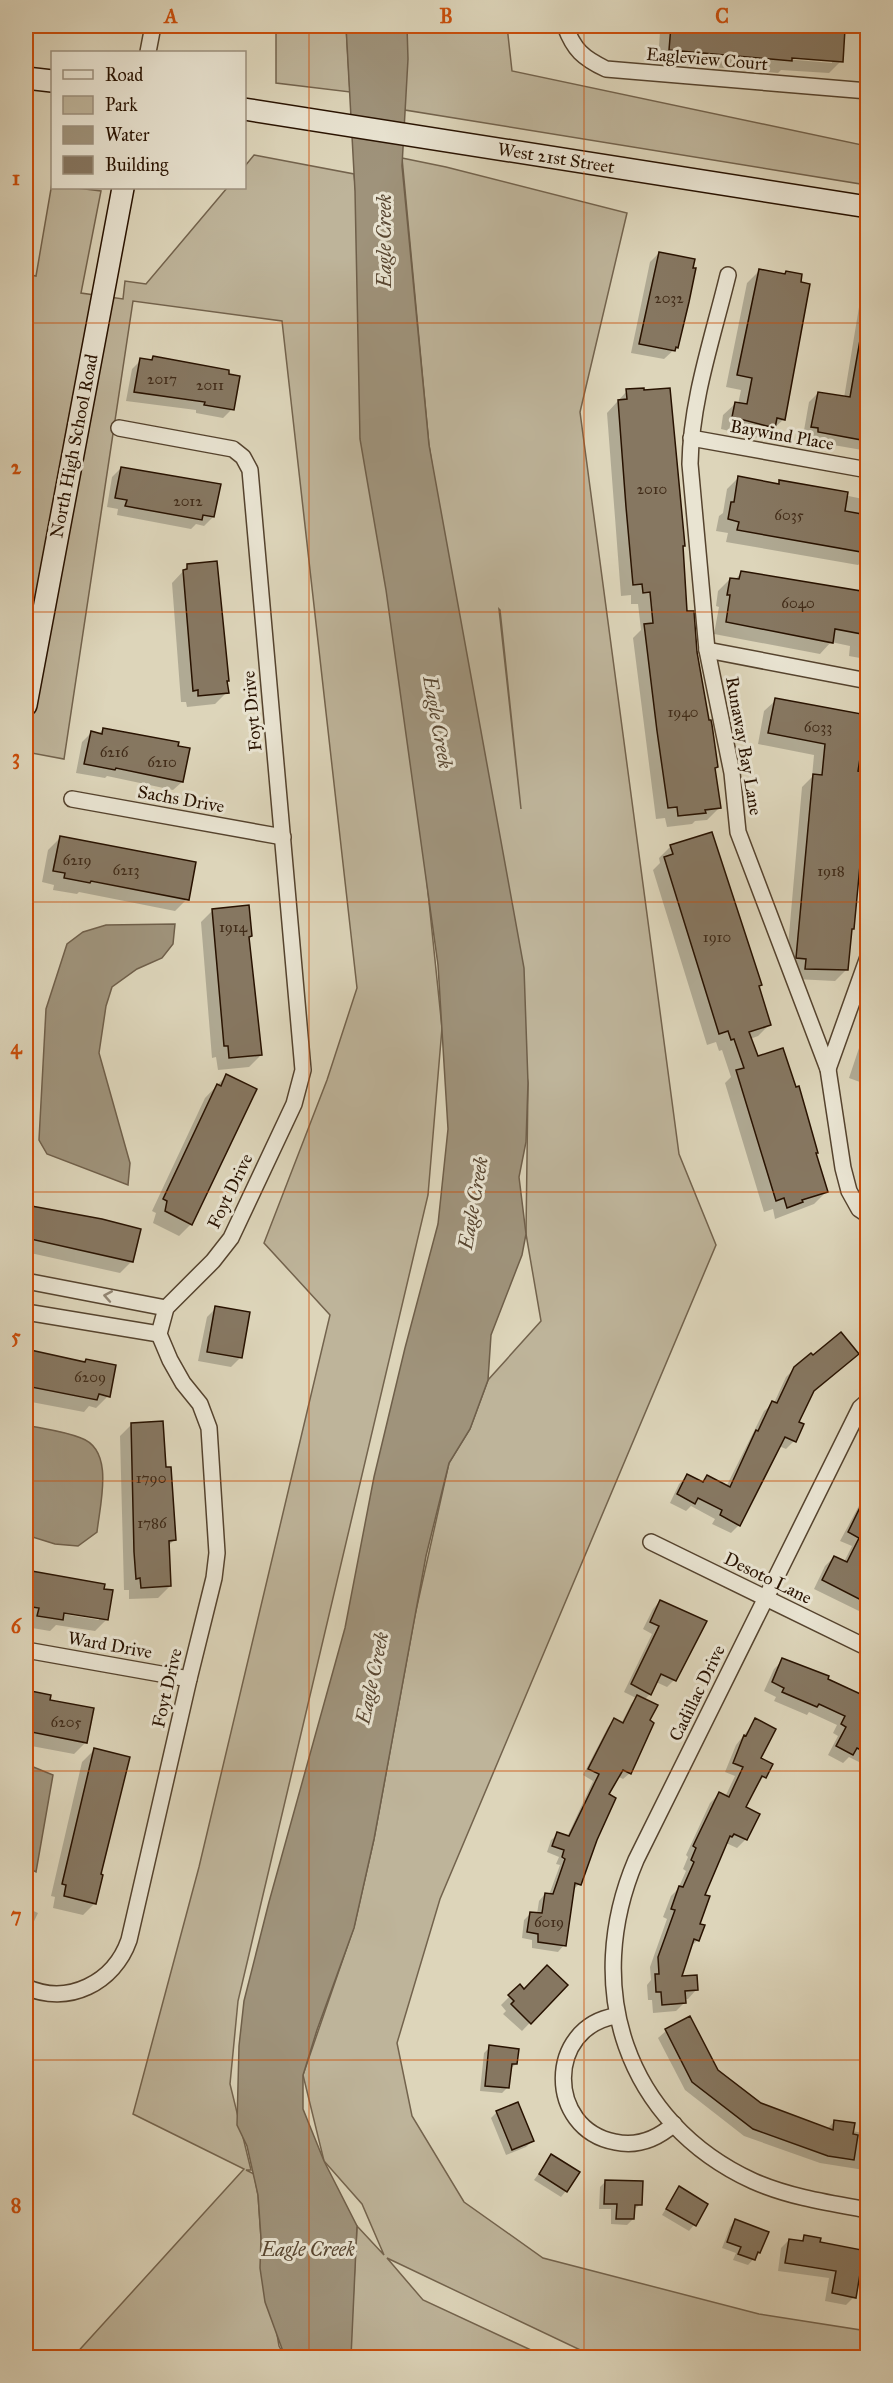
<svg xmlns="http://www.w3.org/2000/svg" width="893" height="2383" font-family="'IM FELL Great Primer',serif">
  <rect width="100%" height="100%" fill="#ddd5ba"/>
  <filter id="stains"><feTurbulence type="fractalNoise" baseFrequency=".00333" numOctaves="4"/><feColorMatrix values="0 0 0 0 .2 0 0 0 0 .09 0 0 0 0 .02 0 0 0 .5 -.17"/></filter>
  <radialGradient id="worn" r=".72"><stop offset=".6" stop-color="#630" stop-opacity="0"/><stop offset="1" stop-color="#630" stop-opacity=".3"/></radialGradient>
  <g fill="#beb49a" stroke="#73634d" stroke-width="1.5" fill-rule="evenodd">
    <polygon points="276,26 346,26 350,92 276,83"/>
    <polygon points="405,26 507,26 512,71 867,146 867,185 405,110"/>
    <polygon points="254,155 354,174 442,1028 428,1195 238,2001 230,2084 251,2170 246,2170 254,2174 258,2195 261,2238 279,2346 285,2357 73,2357 244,2169 133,2114 199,1867 330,1315 264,1243 327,1080 357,988 282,321 133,301 64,759 26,752 26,274 36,276 52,183 52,188 77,188 101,191 81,293 123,299 125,281 146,284 227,188 244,188 245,166"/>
    <path d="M 402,158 L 446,167 L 627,213 L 580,412 L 679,1154 L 716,1245 L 440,1899 L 397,2043 L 412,2116 L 464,2202 L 543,2258 L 759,2314 L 867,2331 L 867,2357 L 595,2357 L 387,2258 L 423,2300 L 546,2357 L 351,2357 L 350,2356 L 357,2226 L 384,2255 L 362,2204 L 324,2161 L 303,2075 L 354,1927 L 374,1839 L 415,1615 L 449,1463 L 470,1429 L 488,1380 L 541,1321 L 526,1234 L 528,1083 L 429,445 ZM 499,609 L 500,610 L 521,809 Z"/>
  </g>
  <g fill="#9f937b" stroke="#6f5f4a" stroke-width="1.5">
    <polygon points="346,26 407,26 408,59 402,166 429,445 524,968 528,1083 526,1142 519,1177 526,1234 522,1255 491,1335 488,1380 470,1429 449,1463 426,1556 374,1839 354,1928 317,2030 303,2075 303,2109 324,2161 357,2226 351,2357 285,2357 265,2302 260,2268 261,2238 258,2195 247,2146 237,2125 239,2046 244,2001 269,1902 345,1628 374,1477 405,1348 438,1224 448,1129 438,965 386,590 360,439 355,191"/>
    <polygon points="175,924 173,944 162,958 137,969 112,987 106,1006 99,1053 130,1163 128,1185 47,1154 39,1140 46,1009 67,944 83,932 106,925"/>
    <path d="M 26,1425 C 44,1429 64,1431 81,1438 C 115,1450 100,1504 97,1532 L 78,1546 L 55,1544 L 26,1535 Z"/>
    <polygon points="26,1764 53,1775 36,1872 26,1867"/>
  </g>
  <g fill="#0003" fill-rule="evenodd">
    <polygon points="576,26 589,26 576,28"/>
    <path d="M 666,26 L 832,26 L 841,61 L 829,73 L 781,70 L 778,73 L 658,62 L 660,31 ZM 785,56 L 832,60 L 832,63 L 784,59 Z"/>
    <polygon points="26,210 32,211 26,242"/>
    <polygon points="659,253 677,347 664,359 631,353 650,262"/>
    <polygon points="759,271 784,275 786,273 784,419 762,439 721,429 723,415 736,403 738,404 741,390 726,387 747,283"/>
    <polygon points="868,293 868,451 810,441 810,437 803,436 809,402 818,393 844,398 860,301"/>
    <polygon points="153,358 232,409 223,418 196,413 196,410 126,401 132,369 141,360 150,361"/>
    <polygon points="627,391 684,546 681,548 686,613 696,652 716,767 714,769 719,808 707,820 695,821 692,824 667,827 665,818 656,819 633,638 641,630 638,604 631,604 631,595 621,596 607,413"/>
    <polygon points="121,468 213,517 204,526 196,524 191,529 117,515 118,509 107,507 112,477"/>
    <polygon points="739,477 777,485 780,482 868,500 868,557 858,565 726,542 728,533 716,531 719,516 723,513 727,489"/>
    <polygon points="188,566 228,680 227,692 215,704 187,707 186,702 181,702 172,583"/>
    <polygon points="742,573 868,593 868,651 860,658 849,656 850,646 831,642 820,654 714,634 719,607 716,606 718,591 730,579 734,580"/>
    <polygon points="776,700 867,716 857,772 853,929 850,932 847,969 835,981 795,979 786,969 802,787 812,777 814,755 758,744 764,711"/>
    <polygon points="103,729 182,782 173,790 107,776 105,778 76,773 82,742 91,733 98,735"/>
    <polygon points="60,838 187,899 175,911 79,892 77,894 53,890 54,885 42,882 48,850"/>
    <polygon points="671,846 758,987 770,1024 758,1036 750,1039 757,1058 795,1089 826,1192 814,1204 775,1219 773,1209 764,1212 725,1083 731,1077 722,1050 719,1051 716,1042 707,1045 653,870 660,863 659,858"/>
    <polygon points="213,910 251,936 247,939 261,1055 249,1067 218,1070 216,1057 212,1058 201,922"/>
    <polygon points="868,1021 868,1085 849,1078"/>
    <polygon points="226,1076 191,1224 179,1236 153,1223 156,1213 152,1211 205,1098"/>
    <polygon points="26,1205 102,1220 132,1261 120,1273 26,1252"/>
    <polygon points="216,1308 248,1314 240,1358 231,1367 198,1361 207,1317"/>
    <polygon points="26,1351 84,1363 108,1396 96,1408 89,1406 84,1412 26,1401"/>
    <polygon points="795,1368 812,1392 797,1423 794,1441 786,1449 779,1446 739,1525 731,1533 712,1524 715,1519 691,1506 686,1511 670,1503 679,1484 687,1476 701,1483 707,1477 726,1487 764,1411 774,1403 786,1377"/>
    <polygon points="132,1424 164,1469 174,1540 168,1546 170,1586 158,1598 129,1599 129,1590 124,1590 120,1436"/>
    <polygon points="868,1489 868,1560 862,1571 868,1574 868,1605 861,1612 814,1589 825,1566 834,1557 844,1562 852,1546 840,1541"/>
    <path d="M 26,1571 L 104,1585 L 107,1619 L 95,1631 L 56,1625 L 50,1631 L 26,1627 ZM 57,1610 L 99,1617 L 99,1620 L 57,1613 Z"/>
    <polygon points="660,1601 674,1680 667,1687 656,1682 650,1694 644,1700 648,1721 630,1773 623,1779 617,1776 607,1795 595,1839 579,1884 573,1890 564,1945 558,1952 532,1948 532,1940 522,1938 524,1920 531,1913 537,1914 539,1901 545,1894 549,1895 560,1865 556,1864 559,1857 547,1852 551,1840 558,1834 567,1837 593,1781 583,1775 608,1727 614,1720 621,1724 631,1704 636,1698 624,1692 652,1634 643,1629 653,1609"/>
    <polygon points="783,1660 868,1699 868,1708 862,1718 868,1721 868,1762 865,1765 849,1757 843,1763 828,1755 838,1736 833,1733 837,1725 809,1712 807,1715 774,1701 776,1697 764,1691 774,1669"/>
    <polygon points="26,1692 50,1696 49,1701 86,1742 74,1754 26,1745"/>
    <polygon points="756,1720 759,1759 771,1764 744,1808 746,1839 737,1848 726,1843 703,1896 698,1940 689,1948 679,1978 696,1990 688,1999 684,1999 685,2002 676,2011 653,2013 652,2000 648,2000 647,1985 651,1980 650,1967 667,1919 663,1917 671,1896 678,1889 686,1871 683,1869 688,1857 686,1855 710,1803 719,1794 725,1797 735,1776 725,1772 736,1745"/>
    <polygon points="94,1750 99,1876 95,1903 83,1915 53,1908 55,1897 51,1896 82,1762"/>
    <polygon points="26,1903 30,1906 29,1909 38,1913 26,1938"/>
    <polygon points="566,1985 522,2031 503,2014 506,2011 501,2005 520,1986 524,1990"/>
    <polygon points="689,2018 716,2071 760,2105 827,2129 835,2121 852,2131 868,2134 868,2175 863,2174 864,2170 820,2163 744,2136 685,2090 658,2038 666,2031"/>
    <polygon points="490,2047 516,2064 509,2070 508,2087 502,2093 480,2091 484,2053"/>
    <polygon points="497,2112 532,2141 526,2147 506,2155 491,2118"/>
    <polygon points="552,2156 566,2191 561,2197 534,2180"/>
    <polygon points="606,2181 641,2204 633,2210 633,2219 627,2225 611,2224 611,2209 599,2209 600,2187"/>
    <polygon points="679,2188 694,2225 689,2231 662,2215"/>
    <polygon points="735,2221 759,2253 748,2265 733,2260 736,2253 722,2248 730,2227"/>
    <polygon points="805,2237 819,2243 868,2253 868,2277 862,2283 857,2282 854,2297 846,2305 825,2301 829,2278 778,2271 781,2248 789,2240 800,2242"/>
  </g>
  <g fill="#867761" stroke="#281200" stroke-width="1.5">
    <polygon points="671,26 833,26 833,29 845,29 843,62 792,58 792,61 669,50"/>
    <polygon points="659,252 695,259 693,268 696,268 689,302 678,348 676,347 675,351 639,344"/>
    <polygon points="759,269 785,274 786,271 802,274 801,282 810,284 785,420 777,418 775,428 732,417 735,402 747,404 752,378 737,375"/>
    <polygon points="860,340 867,340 867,441 818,432 818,428 811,427 818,392 850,397"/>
    <polygon points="153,356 229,370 229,374 240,376 234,410 204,405 205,402 134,392 140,358 152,360"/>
    <polygon points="644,388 644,390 670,388 685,546 683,546 687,611 694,611 697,652 709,720 711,720 712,725 718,767 715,768 721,808 705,810 706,813 678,816 677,807 668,808 657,731 644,624 653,623 650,592 643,593 642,584 633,585 626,507 618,400 627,399 626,389"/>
    <polygon points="121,467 221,484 214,517 203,515 202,520 125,506 127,500 115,498"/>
    <polygon points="738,476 779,484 779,480 848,492 845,511 867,515 867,553 737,530 739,522 728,519 731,502 734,502"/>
    <polygon points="217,561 229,681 227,681 229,693 198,696 198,690 193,691 183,570 187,569 187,564"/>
    <polygon points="741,571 867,592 867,635 835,629 833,643 726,622 730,595 727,595 730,578 739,579"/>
    <polygon points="775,698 867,715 858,771 866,772 862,812 865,812 854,929 852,929 848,970 805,969 806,959 796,958 813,774 822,775 825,744 768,733"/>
    <polygon points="103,728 179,742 178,746 190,748 183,782 116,768 115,770 84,764 91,731 102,734"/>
    <polygon points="712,832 762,985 759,986 771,1025 749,1032 758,1056 783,1048 796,1087 799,1086 805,1107 818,1153 816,1153 828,1192 802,1200 803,1202 787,1208 784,1198 776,1201 736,1070 744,1068 734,1039 731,1040 728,1031 719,1034 664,857 673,854 670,845"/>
    <polygon points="60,836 196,862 189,900 91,881 90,883 64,878 65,873 53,871"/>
    <polygon points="249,905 252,936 249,937 262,1055 229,1058 228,1046 224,1046 212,909"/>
    <polygon points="226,1074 257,1089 192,1225 165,1211 167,1201 163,1199 217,1084 221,1086"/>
    <polygon points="26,1205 102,1219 141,1229 133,1262 26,1238"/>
    <polygon points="215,1306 250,1312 242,1358 207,1352"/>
    <polygon points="841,1332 859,1354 814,1391 799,1422 804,1424 796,1442 785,1437 740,1526 720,1515 722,1510 698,1498 695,1504 677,1494 687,1474 703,1482 707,1475 730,1487 756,1430 758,1431 772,1401 777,1403 794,1367 811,1353 813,1355"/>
    <polygon points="26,1349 85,1362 86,1359 116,1365 110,1397 99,1394 97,1400 26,1386"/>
    <polygon points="163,1421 166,1467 171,1467 176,1540 169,1541 171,1586 141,1588 140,1578 136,1579 134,1552 131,1423"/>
    <polygon points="867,1493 867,1603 822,1580 834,1556 847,1562 859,1538 848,1532"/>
    <polygon points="26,1570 105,1584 104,1589 113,1590 108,1620 64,1613 63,1620 37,1616 39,1608 26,1606"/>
    <polygon points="660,1600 707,1621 676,1681 661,1674 651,1695 631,1684 659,1626 650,1622"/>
    <polygon points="782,1658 829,1676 828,1679 867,1697 867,1753 857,1748 853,1755 836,1746 846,1727 841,1724 845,1716 819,1704 817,1707 782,1692 784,1688 772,1682"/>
    <polygon points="26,1690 51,1695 50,1700 94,1708 87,1743 26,1731"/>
    <polygon points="637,1695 658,1705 650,1720 654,1723 631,1774 623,1770 609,1794 616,1798 597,1840 581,1885 575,1883 566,1946 538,1942 538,1934 527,1932 530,1912 542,1913 545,1893 553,1894 565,1859 562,1857 564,1850 552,1846 557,1832 569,1836 599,1774 588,1769 614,1718 623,1723"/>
    <polygon points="755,1718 776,1729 761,1758 773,1764 766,1778 762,1776 746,1807 760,1814 747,1840 734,1834 732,1837 730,1836 705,1895 710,1896 700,1924 705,1925 699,1941 694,1939 682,1976 697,1975 698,1990 685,1991 686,2003 662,2005 661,1992 656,1992 655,1974 659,1974 658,1957 675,1910 671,1909 679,1886 683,1887 694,1862 691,1860 696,1848 693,1846 719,1792 729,1797 743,1767 733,1763 744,1735 746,1736"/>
    <polygon points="94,1748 130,1757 101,1874 103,1875 96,1904 64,1896 66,1885 62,1884"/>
    <polygon points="547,1965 568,1985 531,2024 511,2004 514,2001 508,1995 520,1984 524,1989"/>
    <polygon points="690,2016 718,2070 761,2103 833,2130 834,2120 855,2123 853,2134 858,2135 854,2160 828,2156 753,2129 692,2082 665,2029"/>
    <polygon points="489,2045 519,2049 517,2064 512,2064 509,2088 485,2086"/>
    <polygon points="518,2102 534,2141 512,2150 496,2111"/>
    <polygon points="551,2154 580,2172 567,2192 539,2174"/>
    <polygon points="605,2180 643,2181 642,2205 635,2205 634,2219 616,2219 617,2204 604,2204"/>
    <polygon points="679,2186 708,2204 696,2226 666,2209"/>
    <polygon points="735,2219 769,2232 760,2253 758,2252 755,2260 738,2254 741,2247 727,2242"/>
    <polygon points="804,2235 821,2238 820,2242 867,2251 867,2276 860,2274 856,2298 832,2293 836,2271 785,2263 789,2239 803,2241"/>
  </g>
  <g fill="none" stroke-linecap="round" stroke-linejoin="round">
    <defs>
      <g id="street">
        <path d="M 565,26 C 574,50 583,58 606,69 L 868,91"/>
        <polyline points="148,52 153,26"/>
        <path d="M 728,275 C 713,337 691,400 690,464 L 707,650 L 732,773 L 738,832 L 828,1069 L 843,1168 L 849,1191 L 859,1209 L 868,1215"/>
        <polyline points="691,438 868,470"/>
        <polyline points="707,650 868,681"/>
        <polyline points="72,799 283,837"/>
        <polyline points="828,1069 868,957"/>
        <polyline points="26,1281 166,1308"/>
        <polyline points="26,1312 159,1334"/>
        <path d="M 868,1401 L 860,1408 L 636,1860 C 582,1987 625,2122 753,2181 C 789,2197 829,2203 868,2210"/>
        <polyline points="651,1542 868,1648"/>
        <polyline points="26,1650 189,1679"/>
        <path d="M 26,1987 C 68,2006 114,1983 129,1940 L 189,1679 L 214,1578 L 217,1553 L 209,1428 L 200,1404 L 183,1383 L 170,1360 L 159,1334 L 166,1308 L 213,1261 L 231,1238 L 294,1104 L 303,1070 L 250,470 L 243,457 L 233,449 L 119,428"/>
        <path d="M 616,2016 C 546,2027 546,2129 615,2142 C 638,2147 657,2139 674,2124"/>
      </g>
      <g id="secondary">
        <polyline points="26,78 52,81"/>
        <polyline points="244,109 868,207"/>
        <polyline points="26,705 123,188"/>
      </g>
    </defs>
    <use href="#street" stroke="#55432e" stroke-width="18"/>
    <use href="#secondary" stroke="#281200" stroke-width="24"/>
    <use href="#street" stroke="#e9e4d2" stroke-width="15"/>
    <use href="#secondary" stroke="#e9e4d2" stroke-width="21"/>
  </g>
  <defs><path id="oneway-chevron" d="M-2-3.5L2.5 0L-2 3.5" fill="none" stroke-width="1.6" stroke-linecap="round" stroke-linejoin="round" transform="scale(1.5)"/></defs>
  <use stroke="#928674" href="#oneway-chevron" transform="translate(108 1296) rotate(-170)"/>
  <path fill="none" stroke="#cb4e0a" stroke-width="1.5" stroke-opacity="0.55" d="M 309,26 L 309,2358M 584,26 L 584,2358M 26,323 L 868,323M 26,612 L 868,612M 26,902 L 868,902M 26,1192 L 868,1192M 26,1481 L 868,1481M 26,1771 L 868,1771M 26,2060 L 868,2060"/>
  <g text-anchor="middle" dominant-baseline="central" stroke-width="6" stroke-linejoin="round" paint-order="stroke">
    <g font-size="15" fill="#402b18">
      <text x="669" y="298">2032</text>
      <text x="162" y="379">2017</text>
      <text x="210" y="385">2011</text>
      <text x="652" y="489">2010</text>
      <text x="188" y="501">2012</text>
      <text x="789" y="515">6035</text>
      <text x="798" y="603">6040</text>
      <text x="683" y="712">1940</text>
      <text x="818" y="727">6033</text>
      <text x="114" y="752">6216</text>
      <text x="162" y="762">6210</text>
      <text x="77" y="860">6219</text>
      <text x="126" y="870">6213</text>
      <text x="831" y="871">1918</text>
      <text x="233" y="927">1914</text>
      <text x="717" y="937">1910</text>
      <text x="90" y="1377">6209</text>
      <text x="151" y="1478">1790</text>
      <text x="152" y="1523">1786</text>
      <text x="66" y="1722">6205</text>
      <text x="549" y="1922">6019</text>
    </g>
    <g font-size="18" fill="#281200" stroke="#e9e4d2">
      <text transform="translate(707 59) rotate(5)">Eagleview Court</text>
      <text transform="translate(556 158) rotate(9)">West 21st Street</text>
      <text transform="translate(782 435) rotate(10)">Baywind Place</text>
      <text transform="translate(74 446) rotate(-79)">North High School Road</text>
      <text transform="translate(252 711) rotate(-95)">Foyt Drive</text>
      <text transform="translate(744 746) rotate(80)">Runaway Bay Lane</text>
      <text transform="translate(181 799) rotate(10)">Sachs Drive</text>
      <text transform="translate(230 1191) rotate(-64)">Foyt Drive</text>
      <text transform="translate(768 1578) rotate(26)">Desoto Lane</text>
      <text transform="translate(110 1645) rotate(10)">Ward Drive</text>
      <text transform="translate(167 1688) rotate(-77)">Foyt Drive</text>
      <text transform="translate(697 1693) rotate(-64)">Cadillac Drive</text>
    </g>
    <g font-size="20" font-style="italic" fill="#584631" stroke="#e9e4d2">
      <text transform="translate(384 241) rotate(-90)">Eagle Creek</text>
      <text transform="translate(438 722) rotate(80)">Eagle Creek</text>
      <text transform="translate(473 1203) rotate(-80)">Eagle Creek</text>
      <text transform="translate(372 1678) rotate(-78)">Eagle Creek</text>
      <text x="308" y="2249">Eagle Creek</text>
    </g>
  </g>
  <rect width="893" height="2383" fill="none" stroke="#ddd5ba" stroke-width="66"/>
  <rect x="51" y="51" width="195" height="138" fill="#e9e4d2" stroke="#9c907e" stroke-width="1.5"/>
  <rect x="63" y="70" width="30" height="9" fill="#e9e4d2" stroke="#9c907e" stroke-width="1.5"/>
  <text x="105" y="81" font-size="18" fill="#281200">Road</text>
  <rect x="63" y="96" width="30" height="18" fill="#beb49a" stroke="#9c907e" stroke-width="1.5"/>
  <text x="105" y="111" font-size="18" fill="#281200">Park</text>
  <rect x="63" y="126" width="30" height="18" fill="#9f937b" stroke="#9c907e" stroke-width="1.5"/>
  <text x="105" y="141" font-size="18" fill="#281200">Water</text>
  <rect x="63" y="156" width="30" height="18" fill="#867761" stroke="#9c907e" stroke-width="1.5"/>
  <text x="105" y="171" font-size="18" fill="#281200">Building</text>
  <rect x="33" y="33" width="827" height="2317" fill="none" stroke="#cb4e0a" stroke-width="2"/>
  <g font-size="20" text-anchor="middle" font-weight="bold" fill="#cb4e0a">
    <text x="171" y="23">A</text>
    <text x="446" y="23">B</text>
    <text x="722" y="23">C</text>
    <text x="16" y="185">1</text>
    <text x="16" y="474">2</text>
    <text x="16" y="764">3</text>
    <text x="16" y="1054">4</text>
    <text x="16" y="1343">5</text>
    <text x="16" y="1633">6</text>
    <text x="16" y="1922">7</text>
    <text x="16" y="2212">8</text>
  </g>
  <rect width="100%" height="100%" filter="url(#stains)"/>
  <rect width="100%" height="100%" fill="url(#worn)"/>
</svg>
